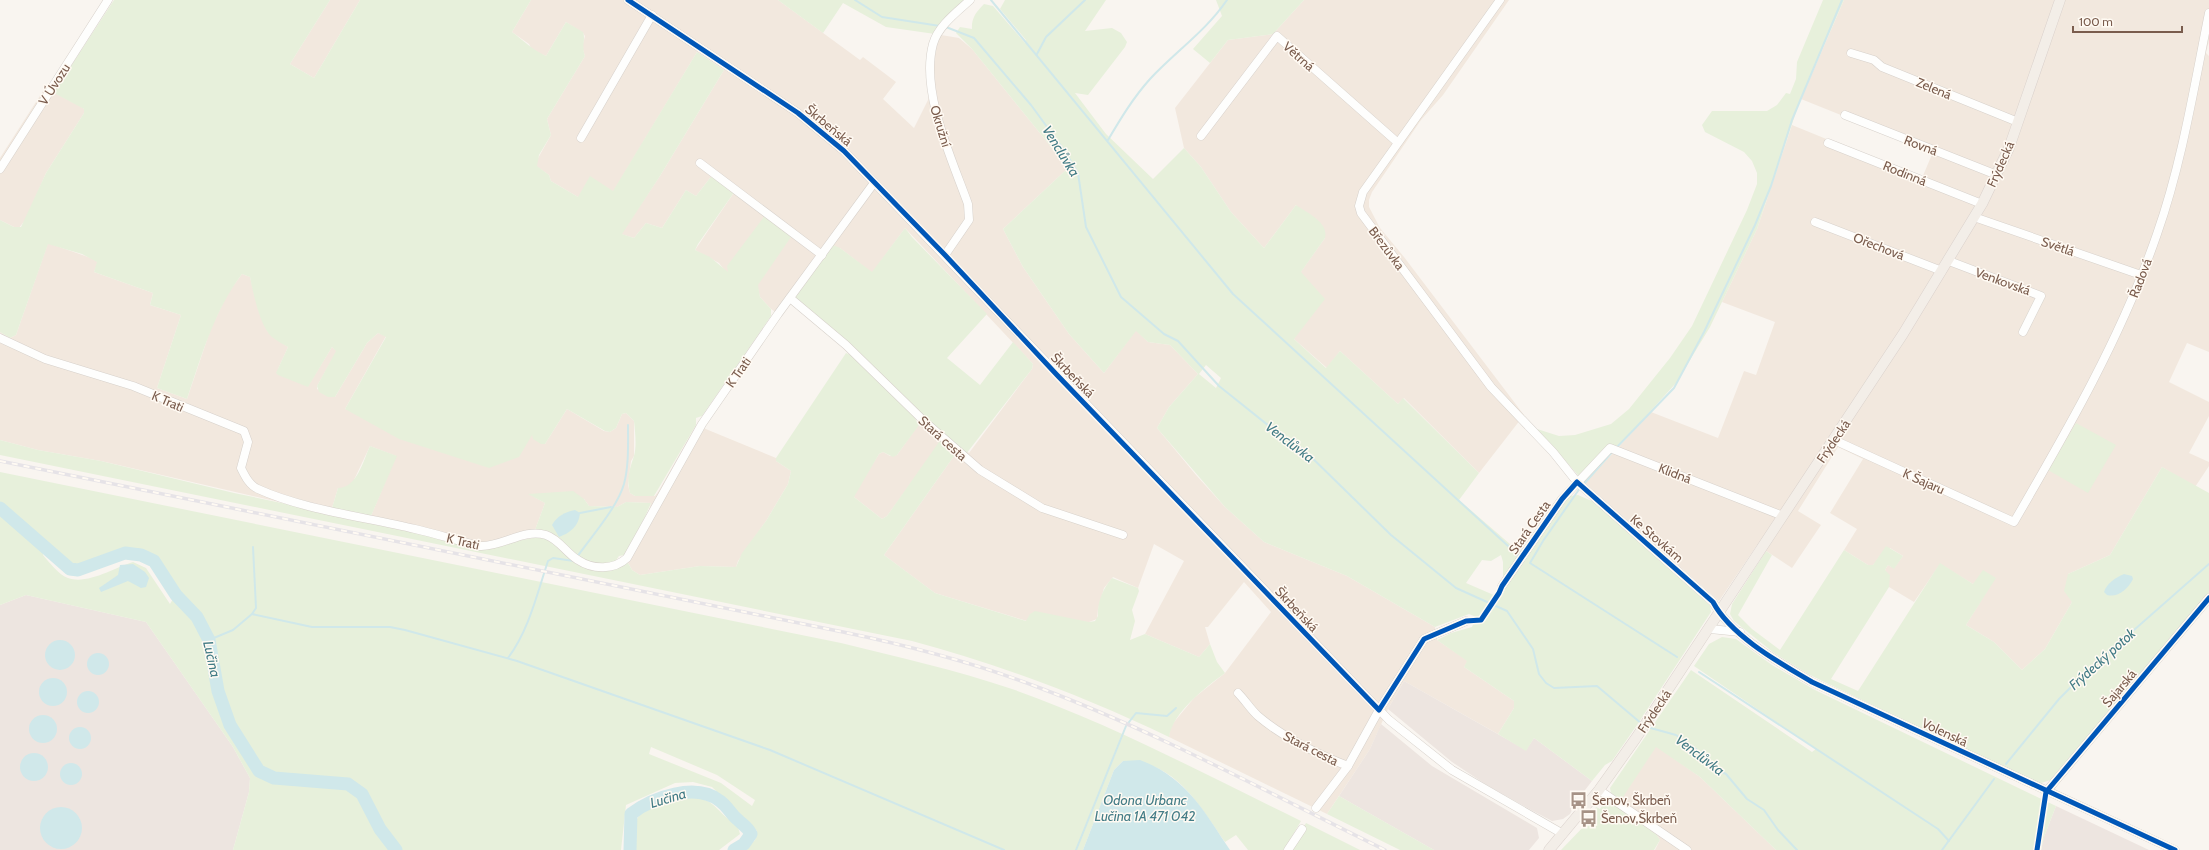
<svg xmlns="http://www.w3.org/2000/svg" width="2209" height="850" font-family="Cabin,sans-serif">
  <rect width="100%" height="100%" fill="#f9f5f0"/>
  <g fill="#f2e8de">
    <polygon points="330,0 360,0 314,78 290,64"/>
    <polygon points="531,0 778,0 860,60 863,57 896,82 883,99 914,128 929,98 928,48 935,34 959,38 972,49 1068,168 1003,229 1023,267 1069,334 1104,373 1136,330 1148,342 1170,345 1198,374 1169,407 1157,428 1196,475 1225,507 1264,542 1347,576 1435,627 1437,640 1468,661 1464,667 1514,701 1514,708 1498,734 1404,681 1388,709 1370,749 1327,814 1169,737 1170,727 1194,698 1225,673 1271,612 1244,582 1208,627 1205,627 1210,644 1199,657 1145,634 1184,561 1154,544 1138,588 1113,577 1104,588 1098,609 1097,619 1089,622 1027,621 935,593 912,576 884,555 954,456 954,453 911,483 887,516 882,519 854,497 854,494 879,454 883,452 890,456 897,455 924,417 969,453 1032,369 1033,364 905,228 872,273 840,248 780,315 771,309 760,297 757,285 767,271 726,272 719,263 695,250 735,191 710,178 696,196 686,190 662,228 646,223 634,238 621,234 660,176 724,70 697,52 613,192 578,197 551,181 549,175 536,166 537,160 551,135 547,119 585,56 582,47 585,36 583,33 566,22 546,56 532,50 529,44 512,32"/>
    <polygon points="1304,0 1509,0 1443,95 1421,120 1372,192 1369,200 1369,207 1380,228 1404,257 1524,415 1479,473 1404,398 1398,404 1340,351 1327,368 1294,339 1300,273 1325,238 1296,205 1264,248 1231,212 1201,167 1184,148 1175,108 1228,40 1273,34"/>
    <polygon points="1844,0 2209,0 2209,41 2206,53 2209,56 2209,352 2187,343 2169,382 2209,402 2209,416 2189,453 2209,462 2209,466 2195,487 2162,467 2110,555 2068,574 2072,602 2045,649 2022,670 1994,642 1966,625 1995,578 1973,584 1940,564 1914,602 1889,587 1885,570 1888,565 1894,568 1903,556 1890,548 1873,565 1868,565 1844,550 1857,529 1830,513 1863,459 1838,447 1798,511 1821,525 1792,568 1757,545 1719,601 1585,483 1651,412 1718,438 1744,371 1756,375 1775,322 1722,302 1757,229 1792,125 1922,178 1933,152 1801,99"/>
    <polygon points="45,88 80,106 84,109 84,113 46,173 26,219 18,229 0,220 0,158"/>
    <polygon points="48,243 91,258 98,262 94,272 153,293 150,305 181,315 157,388 187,399 211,328 228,293 242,274 250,277 256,300 268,332 288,347 278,369 308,386 332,347 337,351 317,386 317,389 335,397 367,343 378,333 386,336 345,409 533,434 545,444 567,409 604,431 610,432 616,428 622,414 626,413 634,421 634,456 631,461 628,485 630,493 635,496 655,496 658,492 696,425 776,458 776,461 791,471 788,484 766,521 738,561 736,567 700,566 640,575 632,570 624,555 649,510 651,503 626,502 617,507 589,506 584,499 529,494 545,503 535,530 483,544 371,516 396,456 370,446 353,482 346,488 338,488 332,508 295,498 292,505 101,461 38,450 0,440 0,332 10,338 16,335"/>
    <polygon points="1656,746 1700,777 1776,850 1655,850 1660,840 1656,834 1617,805"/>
  </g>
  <g fill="#ede5e0">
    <polygon points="26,595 146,622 233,747 250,778 249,792 233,850 0,850 0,605"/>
    <polygon points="1404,681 1526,750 1534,738 1592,781 1582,794 1579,792 1575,797 1577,800 1570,814 1563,819 1552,821 1531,810 1485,784 1452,762 1388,709"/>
    <polygon points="1381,724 1432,766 1537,828 1539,838 1529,850 1434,850 1339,796 1370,749"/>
    <polygon points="2056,806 2149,850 2041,850 2044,837"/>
  </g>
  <g fill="#e7f0db" fill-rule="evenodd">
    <path d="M 114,0 L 330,0 L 290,64 L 314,78 L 360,0 L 531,0 L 512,32 C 524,41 533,50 546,56 L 566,22 L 583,32 C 586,40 581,45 585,56 L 547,119 L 551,135 L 539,155 L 537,166 L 549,175 L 551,181 L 578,197 L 590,176 L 613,191 L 697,52 L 724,70 L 660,176 L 622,234 L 634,238 L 646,223 L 662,228 L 686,190 L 696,196 L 710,178 L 715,175 L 735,191 L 698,244 L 695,250 L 710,257 L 728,272 L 727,266 L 766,214 L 793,234 L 758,285 L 760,297 L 771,309 L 771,316 L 702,416 L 696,418 L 696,425 L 654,496 L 635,496 L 630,493 C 626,479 630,468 634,456 C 637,446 635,431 634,421 L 626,413 L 622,414 L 616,428 L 610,432 L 605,431 L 567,409 L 545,444 L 541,444 L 533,439 L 532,435 L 519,457 L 489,468 L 399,439 L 345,409 L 386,337 L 378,333 L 367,343 L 335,397 L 328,397 L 319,392 L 317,386 L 336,351 L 332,347 L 308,387 L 278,375 L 276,373 L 288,347 C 283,344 277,341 272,337 C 260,327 253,292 250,277 L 242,274 C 214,311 202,355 187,399 L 157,388 L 181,315 L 150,305 L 153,293 L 94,272 L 97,262 L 82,254 L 48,244 L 16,335 L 10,338 L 0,332 L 0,220 L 14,227 L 21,227 L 46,173 L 84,113 L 84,109 L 56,94 L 56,89 Z"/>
    <polygon points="778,0 966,0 935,34 886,27 843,3 823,33"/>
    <path d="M 1005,0 L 1106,0 L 1085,31 L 1112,28 L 1121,33 L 1127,42 L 1125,47 L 1088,95 L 1075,93 L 1106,134 L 1153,179 L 1184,148 L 1201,167 L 1231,212 L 1264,248 L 1296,205 C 1307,213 1329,222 1325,238 L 1301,272 L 1325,299 L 1294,339 L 1326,368 L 1340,351 L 1398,404 L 1403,398 L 1479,473 L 1459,500 L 1518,551 L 1534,545 L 1557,509 L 1570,496 L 1578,495 L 1594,502 L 1710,605 L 1711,612 L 1637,725 L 1612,761 L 1605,765 L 1592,781 L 1534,738 L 1526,751 L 1498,734 L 1514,708 L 1514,701 L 1464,667 L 1467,661 L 1437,640 L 1451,633 L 1472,627 L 1476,617 L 1469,614 L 1435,627 L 1347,576 L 1264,542 L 1225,507 L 1157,428 L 1169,407 L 1198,374 L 1170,345 L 1148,342 L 1136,331 L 1104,373 L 1069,334 L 1023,267 L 1003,229 L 1068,168 L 972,49 L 956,33 L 960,27 L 972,29 C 971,18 977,11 984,4 L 993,6 L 1025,43 L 1026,40 L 1000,9 ZM 1206,365 L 1221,378 L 1216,388 L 1199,374 ZM 1501,555 L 1503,562 L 1503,591 L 1496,596 L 1466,583 L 1482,560 L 1491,561 Z"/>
    <polygon points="1216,0 1304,0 1273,34 1228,40 1210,63 1193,49 1222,16"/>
    <polygon points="1823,0 1844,0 1800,100 1757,229 1710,327 1676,383 1585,483 1537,429 1559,436 1575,435 1611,424 1629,409 1670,358 1692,326 1747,210 1757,184 1757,173 1752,161 1744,152 1705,132 1702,125 1712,111 1767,111 1777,105 1786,93 1790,94 1796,79 1797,62"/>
    <polygon points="905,228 912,237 987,314 947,358 980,385 1013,342 1033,364 1032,369 966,454 795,298 795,295 833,245 840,248 872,272"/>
    <path d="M 846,353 L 853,356 L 913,415 L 919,425 L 897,455 L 893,457 L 883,452 L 879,454 L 854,497 L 882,519 L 887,516 L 939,442 L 942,442 L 954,456 L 884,555 L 935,593 L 1026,621 L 1030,614 L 1035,611 L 1089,622 L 1095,621 L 1098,616 C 1097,603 1103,588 1112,578 L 1138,588 L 1139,591 L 1132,610 L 1135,621 L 1130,640 L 1145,634 L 1199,657 L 1210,644 L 1217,662 L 1225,673 C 1205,688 1173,712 1169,737 C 1086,697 1001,665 912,641 L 0,455 L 0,440 L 38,450 L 101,461 L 234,493 L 415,531 L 476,548 L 539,537 L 549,539 L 586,566 L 627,561 L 632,570 L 640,575 L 700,566 L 736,567 L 742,553 L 766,521 L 788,484 L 791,471 L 776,461 L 776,458 Z"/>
    <polygon points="2076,423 2116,445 2088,493 2048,470"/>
    <path d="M 370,446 L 397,456 L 371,516 L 332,508 L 338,488 C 357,488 363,461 370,446 Z"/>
    <polygon points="2162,467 2209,493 2209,593 2051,780 2041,783 1989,761 1808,674 1774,653 1734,621 1730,614 1732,604 1766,551 1772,555 1738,615 1752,629 1780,650 1844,550 1868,565 1873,565 1886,546 1903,556 1894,569 1888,565 1885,570 1890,575 1889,587 1831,679 1858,691 1940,563 1973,584 1983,570 1996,578 1966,625 1994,642 2022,670 2045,649 2072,602 2064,591 2068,574 2110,555"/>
    <path d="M 0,472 L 841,643 C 898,657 956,670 1012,689 C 1112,724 1206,775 1301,821 L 1284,850 L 1248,850 L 1236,835 L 1225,842 C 1199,805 1175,760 1123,761 L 1114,770 L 1083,850 L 745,850 L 755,840 L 757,831 L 712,787 L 693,782 L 675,783 L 626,805 L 621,850 L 233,850 L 249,792 L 250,778 L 233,747 L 146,622 L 26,595 L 0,605 ZM 44,543 L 69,565 L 79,567 L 123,551 L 133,550 L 144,553 L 158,562 L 177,592 L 170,604 L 146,568 L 133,562 C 114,568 87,585 68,578 C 59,575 49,562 43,555 ZM 651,747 L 717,775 L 755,800 L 752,806 L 721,783 L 649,754 Z"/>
    <polygon points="573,491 584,499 589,506 617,507 626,502 651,503 644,519 624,555 619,556 614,563 596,564 585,560 535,530 545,503 528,494"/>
    <polygon points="1722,637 1736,639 1772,665 1815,690 2056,806 2044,837 2041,850 1776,850 1700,777 1656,747 1621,800 1611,793 1610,788 1691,670 1812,752 1816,749 1694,666 1709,644"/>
    <polygon points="1339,796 1434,850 1400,850 1327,814"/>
    <path d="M 693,797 C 718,800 716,814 737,824 L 740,834 L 719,850 L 633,850 C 634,841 633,829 636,821 C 644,803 675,801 693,797 Z"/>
    <polygon points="1607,799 1656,834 1660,840 1654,850 1561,850 1590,820 1596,807 1600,809"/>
    <polygon points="1306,823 1360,850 1291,850"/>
  </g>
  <g fill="#d0e8ea">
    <path d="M 575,510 L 580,513 C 579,526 570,533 559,537 L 552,525 C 557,516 565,512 575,510 Z"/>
    <polygon points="133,564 145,572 149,578 146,587 141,588 128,581 101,592 99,588 118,575 120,565"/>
    <path d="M 2124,574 L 2132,576 L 2133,579 C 2128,589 2118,598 2107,595 L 2104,592 C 2107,583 2115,578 2124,574 Z"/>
    <circle cx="60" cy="655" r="15"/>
    <circle cx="98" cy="664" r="11"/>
    <circle cx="53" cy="692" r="14"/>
    <circle cx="88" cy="702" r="11"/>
    <circle cx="43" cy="729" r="14"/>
    <circle cx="80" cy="738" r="11"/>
    <circle cx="34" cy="767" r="14"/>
    <path d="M 1140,760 C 1186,777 1204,811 1230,850 L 1083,850 L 1114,770 L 1123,761 Z"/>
    <circle cx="71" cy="774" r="11"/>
    <circle cx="61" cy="828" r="21"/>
  </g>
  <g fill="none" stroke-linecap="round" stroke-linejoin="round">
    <g stroke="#d0e8ea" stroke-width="2">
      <polyline points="855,0 882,17 940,26"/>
      <polyline points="991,0 1233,294 1519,556"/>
      <polyline points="946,27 974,38 1031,105 1064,150 1078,173 1086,227 1121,297 1164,334 1178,341 1219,386 1279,434 1303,449 1391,535 1456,588 1507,611 1533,649 1539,674 1546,683 1554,688 1597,686 1642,724"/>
      <polyline points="1037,54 1046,37 1085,0"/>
      <path d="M 1108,140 C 1121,118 1133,98 1150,79 C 1175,52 1206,31 1227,0"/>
      <polyline points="1616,448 1674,388 1704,332 1755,225 1771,186 1792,120 1842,0"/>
      <polyline points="1583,485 1613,451"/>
      <polyline points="1580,488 1543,541 1530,563 1677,657"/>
      <polyline points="580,513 611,507"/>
      <path d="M 577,557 C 591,537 617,508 624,484 C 629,465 628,444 628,425"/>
      <polyline points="252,614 256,608 253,547"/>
      <polyline points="209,640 233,630 252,614 312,627 390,627 405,630 517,661 770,750 1004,850"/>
      <path d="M 508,658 C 529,630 537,594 548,561 L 553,558 L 574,561"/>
      <polyline points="1699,672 1938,829 1949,841"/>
      <polyline points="1647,727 1676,735 1696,749 1708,765 1726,774 1747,799 1764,810 1778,830 1797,850"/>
      <polyline points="2006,764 2059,699 2084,674 2209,564"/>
      <polyline points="1076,850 1126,726 1136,713 1167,716 1176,708"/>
      <polyline points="1942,850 1994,779"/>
    </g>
    <g stroke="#d0e8ea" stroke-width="13">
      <polyline points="0,508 70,569 78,570 125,553 141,555 154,561 176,595 197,617 209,640 218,691 230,725 259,771 274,778 348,784 362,794 380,829 396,850"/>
      <path d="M 630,850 L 631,814 C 653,797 696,782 720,801 C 727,806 731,814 737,819 C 743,825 747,826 751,834 L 744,844 L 734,850"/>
    </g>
    <defs>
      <g id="minor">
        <polyline points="628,0 798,113 844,151 1389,720 1452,770 1563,834"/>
        <path d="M 1500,0 L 1363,192 L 1359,206 L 1361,213 L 1491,387 L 1553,452 L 1577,482 L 1713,602 C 1731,636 1780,663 1812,682 L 2175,850"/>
        <polyline points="1851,53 1874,60 1882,67 2018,122"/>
        <polyline points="1845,115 1997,175"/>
        <polyline points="1201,136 1277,36 1397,142"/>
        <polyline points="581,138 652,15"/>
        <polyline points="1828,143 1982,204"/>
        <polyline points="700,163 822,255"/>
        <polyline points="0,169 108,0"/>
        <polyline points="1974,217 2141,275"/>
        <polyline points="1815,222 1942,271"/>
        <path d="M 945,255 L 969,220 L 968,204 C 952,159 920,92 933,44 C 938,26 957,12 970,0"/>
        <polyline points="1949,261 2041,296 2023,332"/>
        <polyline points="790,298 846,345 925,422 980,470 1042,508 1123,535"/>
        <path d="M 0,338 L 45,359 L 133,386 L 244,431 L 248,442 L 241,468 C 245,476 249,485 258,489 C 304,510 366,517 415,529 C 437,534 458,541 480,546 C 502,547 524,528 546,535 C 560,540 566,553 578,560 C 593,570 614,570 627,558 L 702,424 L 778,314 L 874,183"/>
        <path d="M 1834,440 L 2014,522 C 2068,429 2122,336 2157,234 C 2182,163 2194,87 2209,13"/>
        <polyline points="1502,586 1562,499 1610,448 1783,516"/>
        <polyline points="1710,629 1740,632"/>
        <path d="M 1238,693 C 1245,700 1251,710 1258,716 C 1284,738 1317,754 1348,766 L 1316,808"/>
        <polyline points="1348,766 1379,710 1424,639 1466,621"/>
        <polyline points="1599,790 1687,850"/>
        <polyline points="2046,792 2209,598"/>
        <polyline points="1288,850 1302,829"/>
      </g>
      <polyline id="major" points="1549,850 1599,790 1636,738 1903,334 1982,204 2009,148 2060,0"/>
    </defs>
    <use href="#minor" stroke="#d7d1cb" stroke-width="9"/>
    <use href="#major" stroke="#dad1cc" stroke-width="11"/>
    <use href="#minor" stroke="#fefefd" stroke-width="8"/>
    <use href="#major" stroke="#f3eee8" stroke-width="10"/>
    <defs>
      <path id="rail" d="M 0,461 L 843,632 C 910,646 976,663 1040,688 C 1159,733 1271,794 1385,850"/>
    </defs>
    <use href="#rail" stroke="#e6e3e7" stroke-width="3.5"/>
    <use href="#rail" stroke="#fffaf3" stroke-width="2" stroke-dasharray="6" stroke-linecap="butt"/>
    <defs>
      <g id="cycleway">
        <path d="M 628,0 L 798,113 L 844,151 L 945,255 L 1057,375 L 1379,710 L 1424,639 L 1466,621 L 1481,620 L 1499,593 L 1502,586 L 1562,499 L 1577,482 L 1713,602 C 1731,636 1780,663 1812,682 L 2175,850"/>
        <polyline points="2037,850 2046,792 2209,598"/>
      </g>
    </defs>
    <use href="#cycleway" stroke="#fffaf3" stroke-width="8"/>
    <use href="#cycleway" stroke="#0057b8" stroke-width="5"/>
  </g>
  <defs>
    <symbol id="bus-bare" viewBox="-9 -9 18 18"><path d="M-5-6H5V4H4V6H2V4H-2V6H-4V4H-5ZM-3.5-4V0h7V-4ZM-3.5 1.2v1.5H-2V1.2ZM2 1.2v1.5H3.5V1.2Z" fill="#a69286" stroke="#fffaf3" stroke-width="2.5" paint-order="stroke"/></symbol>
  </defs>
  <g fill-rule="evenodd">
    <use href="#bus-bare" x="1566" y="788" width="25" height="25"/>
    <use href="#bus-bare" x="1576" y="806" width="25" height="25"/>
  </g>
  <g text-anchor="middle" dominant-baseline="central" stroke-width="3" stroke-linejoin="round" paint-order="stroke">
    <g font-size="13" fill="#7a5c4d" stroke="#fffaf3">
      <text transform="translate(1299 56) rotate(41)">Větrná</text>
      <text transform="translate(54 84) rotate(-57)">V Úvozu</text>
      <text transform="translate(1934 88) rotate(22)">Zelená</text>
      <text transform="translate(829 125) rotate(40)">Škrbeňská</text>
      <text transform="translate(941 126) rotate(73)">Okružní</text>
      <text transform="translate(1921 145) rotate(21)">Rovná</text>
      <text transform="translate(2000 164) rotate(-66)">Frýdecká</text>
      <text transform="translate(1905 173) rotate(22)">Rodinná</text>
      <text transform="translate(1879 246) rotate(21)">Ořechová</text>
      <text transform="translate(2058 246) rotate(19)">Světlá</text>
      <text transform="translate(1387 248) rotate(53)">Březůvka</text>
      <text transform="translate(2140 278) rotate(-69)">Řadová</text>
      <text transform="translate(2003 281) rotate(20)">Venkovská</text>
      <text transform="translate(738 372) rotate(-55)">K Trati</text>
      <text transform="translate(1073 375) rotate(46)">Škrbeňská</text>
      <text transform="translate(168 401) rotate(23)">K Trati</text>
      <text transform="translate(943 438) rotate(42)">Stará cesta</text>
      <text transform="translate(1833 441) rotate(-56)">Frýdecká</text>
      <text transform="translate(1675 473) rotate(21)">Klidná</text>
      <text transform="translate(1924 481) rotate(24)">K Šajaru</text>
      <text transform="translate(1529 527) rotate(-55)">Stará Cesta</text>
      <text transform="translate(1657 538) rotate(41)">Ke Stovkám</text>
      <text transform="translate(463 541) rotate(13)">K Trati</text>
      <text transform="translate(1297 609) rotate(47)">Škrbeňská</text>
      <text transform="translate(2119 688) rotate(-50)">Šajarská</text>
      <text transform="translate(1654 711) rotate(-56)">Frýdecká</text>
      <text transform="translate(1945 732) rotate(25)">Volenská</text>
      <text transform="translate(1311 748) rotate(27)">Stará cesta</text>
    </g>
    <g font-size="13" fill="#7a5c4d" stroke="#fffaf3" text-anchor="start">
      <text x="1592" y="800">Šenov, Škrbeň</text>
      <text x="1601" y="818">Šenov,Škrbeň</text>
    </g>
    <g font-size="14" font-style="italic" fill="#437c86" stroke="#fffaf3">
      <text transform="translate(1061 151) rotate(58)">Venclůvka</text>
      <text transform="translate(1290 442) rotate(37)">Venclůvka</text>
      <text transform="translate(212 659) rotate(77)">Lučina</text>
      <text transform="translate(2102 659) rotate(-42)">Frýdecký potok</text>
      <text transform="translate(1700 755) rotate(37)">Venclůvka</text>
      <text transform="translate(668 798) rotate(-16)">Lučina</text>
      <text x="1145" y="800">Odona Urbanc<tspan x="1145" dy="16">Lučina 1A 471 042</tspan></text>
    </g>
  </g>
  <path d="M2073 26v6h109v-6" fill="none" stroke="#7a5c4d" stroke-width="2"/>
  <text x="2079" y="26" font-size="12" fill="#7a5c4d" stroke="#fffaf3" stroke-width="3" paint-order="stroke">100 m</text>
</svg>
